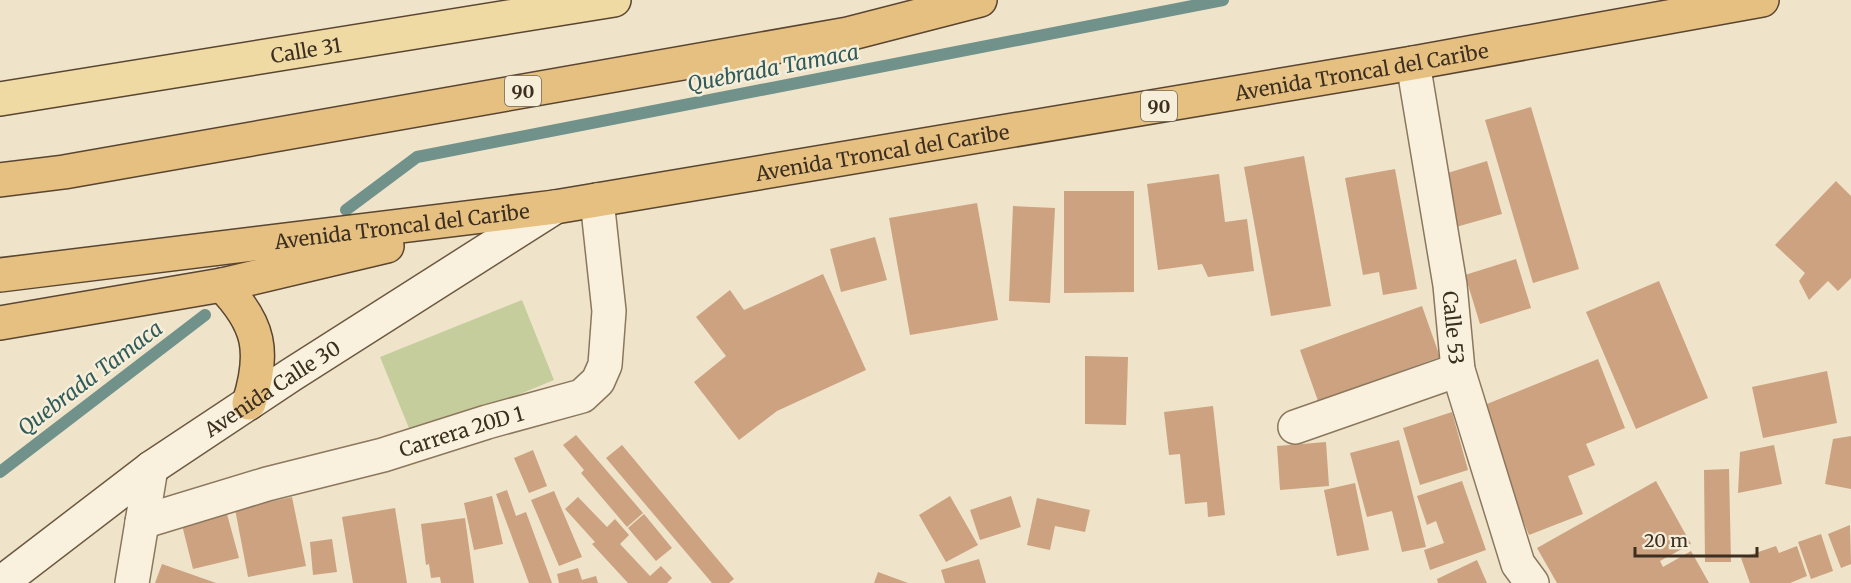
<svg xmlns="http://www.w3.org/2000/svg" width="1851" height="583" font-family="Merriweather,serif">
  <rect width="100%" height="100%" fill="#efe4c9"/>
  <polygon fill="#c6cd9d" points="522,300 554,380 413,438 380,357"/>
  <g fill="none" stroke-linecap="round" stroke-linejoin="round">
    <g stroke="#70928a" stroke-width="12">
      <polyline points="346,210 417,157 1223,0"/>
      <polyline points="0,472 205,315"/>
    </g>
  </g>
  <g fill="#cca280">
    <polygon points="1531,107 1579,269 1533,283 1485,120"/>
    <polygon points="1304,156 1331,306 1271,316 1244,167"/>
    <polygon points="1487,161 1502,214 1456,227 1441,175"/>
    <polygon points="1395,169 1417,289 1383,295 1379,272 1363,275 1345,178"/>
    <polygon points="1219,174 1225,222 1247,219 1254,271 1208,277 1202,264 1158,270 1147,184"/>
    <polygon points="1836,181 1851,196 1851,278 1838,291 1828,281 1809,300 1799,281 1805,273 1775,245"/>
    <polygon points="1064,191 1134,191 1134,292 1064,293"/>
    <polygon points="977,203 998,320 910,335 889,218"/>
    <polygon points="1013,206 1055,208 1050,303 1009,301"/>
    <polygon points="875,237 887,280 841,292 830,249"/>
    <polygon points="1516,259 1531,308 1480,324 1465,275"/>
    <polygon points="823,274 866,370 777,411 739,440 694,382 726,356 696,317 730,290 744,310"/>
    <polygon points="1659,281 1708,398 1636,429 1586,312"/>
    <polygon points="1422,306 1440,357 1318,401 1300,350"/>
    <polygon points="1085,356 1128,357 1126,425 1085,424"/>
    <polygon points="1598,359 1625,428 1586,444 1595,465 1568,476 1583,514 1529,535 1477,408"/>
    <polygon points="1827,371 1837,423 1763,438 1752,387"/>
    <polygon points="1213,406 1225,515 1208,517 1207,502 1185,504 1180,454 1169,455 1164,412"/>
    <polygon points="1452,412 1468,470 1420,485 1403,428"/>
    <polygon points="576,435 643,513 627,527 581,473 584,470 563,445"/>
    <polygon points="1851,436 1851,489 1825,484 1833,439"/>
    <polygon points="1399,440 1426,547 1402,552 1392,511 1367,517 1350,453"/>
    <polygon points="1326,442 1329,486 1280,490 1277,446"/>
    <polygon points="622,445 734,579 729,583 712,583 606,458"/>
    <polygon points="1774,445 1782,484 1738,493 1740,452"/>
    <polygon points="533,450 547,486 529,493 514,458"/>
    <polygon points="1729,469 1731,562 1705,562 1704,470"/>
    <polygon points="1462,481 1486,550 1430,570 1424,550 1444,543 1436,521 1427,525 1417,496"/>
    <polygon points="1656,481 1691,544 1660,561 1663,567 1691,551 1709,583 1557,583 1537,548"/>
    <polygon points="1355,483 1369,550 1337,556 1324,490"/>
    <polygon points="507,490 516,516 526,512 552,583 529,583 496,494"/>
    <polygon points="554,491 582,557 559,566 531,500"/>
    <polygon points="492,496 503,544 474,550 464,503"/>
    <polygon points="950,496 978,545 946,562 919,515"/>
    <polygon points="1011,496 1021,527 980,540 970,510"/>
    <polygon points="292,497 306,566 248,577 235,509"/>
    <polygon points="578,497 607,527 615,519 629,535 620,544 650,576 661,566 672,578 667,583 628,583 592,544 595,542 565,509"/>
    <polygon points="1037,498 1090,510 1085,532 1055,526 1050,550 1027,545"/>
    <polygon points="395,508 407,583 353,583 342,517"/>
    <polygon points="227,514 239,558 193,569 182,525"/>
    <polygon points="644,514 672,548 656,561 628,528"/>
    <polygon points="465,518 474,583 441,583 440,577 431,578 429,564 426,565 421,524"/>
    <polygon points="1850,525 1851,564 1841,568 1828,534"/>
    <polygon points="1821,534 1833,571 1811,579 1798,542"/>
    <polygon points="332,539 337,572 313,575 310,542"/>
    <polygon points="1776,546 1779,553 1797,546 1807,576 1790,583 1750,583 1741,558"/>
    <polygon points="979,559 986,583 945,583 941,570"/>
    <polygon points="1477,560 1487,583 1438,583 1437,579"/>
    <polygon points="162,564 216,583 155,583"/>
    <polygon points="578,568 582,580 596,576 598,583 559,583 557,574"/>
    <polygon points="878,572 908,583 874,583"/>
  </g>
  <g fill="none" stroke-linecap="round" stroke-linejoin="round">
    <defs>
      <g id="minor">
        <path id="s1" d="M 1413,63 L 1450,285 L 1458,370 L 1518,564 L 1532,583"/>
        <polyline points="1295,427 1458,370"/>
        <path id="s2" d="M 142,522 L 267,484 L 383,455 L 487,422 L 582,396 L 598,381 L 605,365 L 609,311 L 597,200"/>
        <polyline points="132,583 151,468"/>
      </g>
      <g id="secondary">
        <path id="s3" d="M 1,583 L 151,468 L 291,375 L 555,207"/>
      </g>
      <g id="primary">
        <path id="s4" d="M 0,99 L 614,0"/>
      </g>
      <g id="trunk">
        <polyline points="0,180 64,172 848,34 980,0"/>
        <path id="s5" d="M 0,275 L 555,207 L 1413,63 L 1762,0"/>
        <path d="M 222,285 C 260,324 265,352 249,403"/>
        <polyline points="0,323 222,285 387,246"/>
      </g>
    </defs>
    <use href="#minor" stroke="#8b775e" stroke-width="36"/>
    <use href="#secondary" stroke="#6d5841" stroke-width="36"/>
    <use href="#primary" stroke="#594531" stroke-width="36"/>
    <use href="#trunk" stroke="#594531" stroke-width="36"/>
    <use href="#minor" stroke="#f9f1dd" stroke-width="33"/>
    <use href="#secondary" stroke="#f9f1dd" stroke-width="33"/>
    <use href="#primary" stroke="#f0daa3" stroke-width="33"/>
    <use href="#trunk" stroke="#e6c080" stroke-width="33"/>
  </g>
  <g text-anchor="middle" dominant-baseline="central" stroke-width="5" stroke-linejoin="round" paint-order="stroke">
    <g fill="#f6eed9" stroke="#746858" stroke-width="1.5">
      <rect x="505" y="76" width="36" height="30" rx="4.5"/>
      <rect x="1141" y="91" width="36" height="30" rx="4.5"/>
    </g>
    <g font-size="18" font-weight="bold" fill="#3c2f21">
      <text x="523" y="91">90</text>
      <text x="1159" y="106">90</text>
    </g>
    <g font-size="20" fill="#3c2f21" stroke="#f6eed9">
      <text stroke="none"><textPath href="#s4" startOffset="310">Calle 31</textPath></text>
      <text stroke="none"><textPath href="#s5" startOffset="1377">Avenida Troncal del Caribe</textPath></text>
      <text stroke="none"><textPath href="#s5" startOffset="891">Avenida Troncal del Caribe</textPath></text>
      <text stroke="none"><textPath href="#s5" startOffset="405">Avenida Troncal del Caribe</textPath></text>
      <text stroke="none"><textPath href="#s1" startOffset="268">Calle 53</textPath></text>
      <text stroke="none"><textPath href="#s3" startOffset="334">Avenida Calle 30</textPath></text>
      <text stroke="none"><textPath href="#s2" startOffset="332">Carrera 20D 1</textPath></text>
    </g>
    <g font-size="21" font-style="italic" fill="#305b5a" stroke="#f6eed9">
      <text transform="translate(773 68) rotate(-11)">Quebrada Tamaca</text>
      <text transform="translate(90 378) rotate(-37)">Quebrada Tamaca</text>
    </g>
  </g>
  <path d="M1635 547v9h122v-9" fill="none" stroke="#3c2f21" stroke-width="3"/>
  <text x="1644" y="547" font-size="18" fill="#3c2f21" stroke="#f6eed9" stroke-width="4.5" paint-order="stroke">20 m</text>
</svg>
